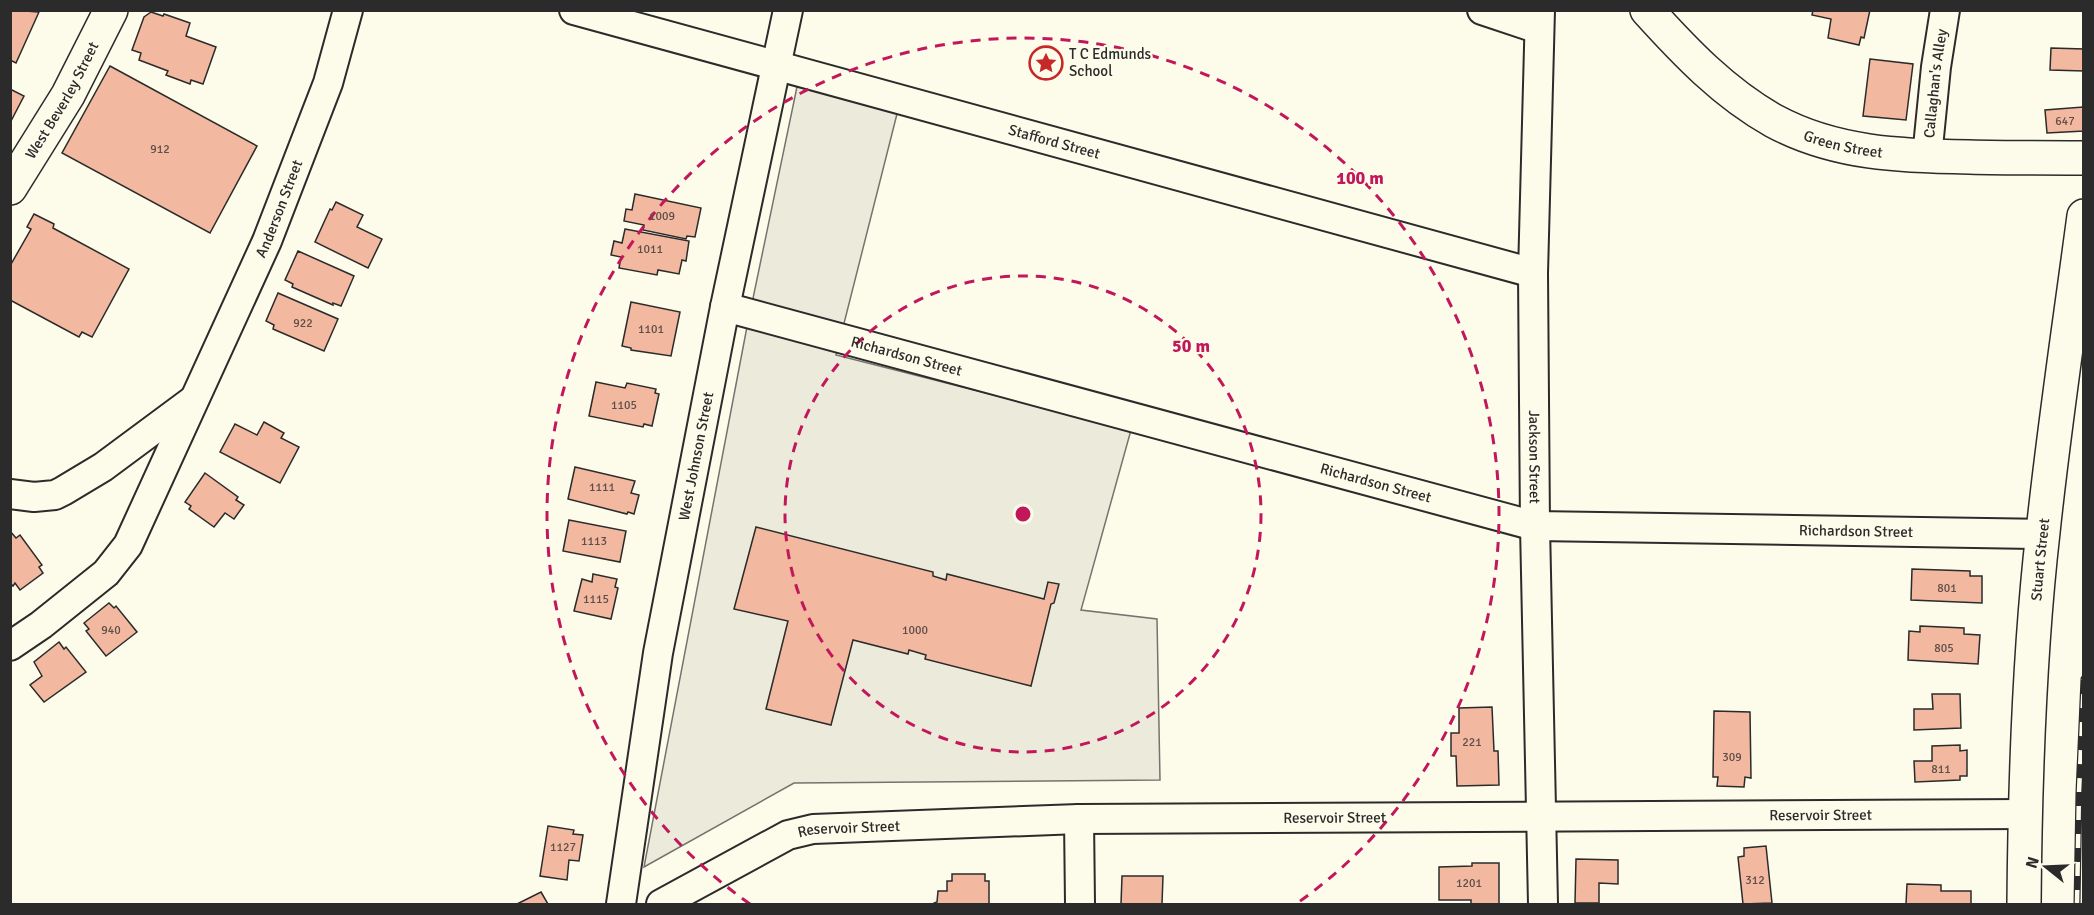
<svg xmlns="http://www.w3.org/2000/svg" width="2094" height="915" font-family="Signika,sans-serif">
  <rect width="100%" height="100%" fill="#fdfbea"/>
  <polygon fill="#ecebdb" stroke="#74746e" stroke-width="1.5" points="798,82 898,110 836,355 1131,430 1081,610 1157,619 1160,780 794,783 644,867 746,332"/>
  <g fill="#f2b8a0" stroke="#2b2b2b" stroke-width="1.5">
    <polygon points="10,10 39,12 16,63 10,60"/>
    <polygon points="1813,10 1870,10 1864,38 1861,37 1859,45 1828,38 1831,19 1812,15"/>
    <polygon points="151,12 163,16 164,14 190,23 186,36 216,47 203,84 191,80 190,84 166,75 168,71 139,60 141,53 132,50 144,17"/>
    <polygon points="2051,48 2084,49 2084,71 2050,70"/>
    <polygon points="1870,59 1913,64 1906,120 1863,116"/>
    <polygon points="110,66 257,146 210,233 62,153"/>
    <polygon points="10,89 24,96 10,123"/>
    <polygon points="2083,107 2084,131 2047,133 2045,110"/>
    <polygon points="635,194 701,208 695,237 687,236 686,239 643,230 644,225 624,221 626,209 632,210"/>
    <polygon points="336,202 363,215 357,227 382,239 368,268 315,242 330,209 332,210"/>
    <polygon points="34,214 54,224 53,228 129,269 92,337 82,332 79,337 10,300 10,266 31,229 27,227"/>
    <polygon points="625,229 689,241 686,261 682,260 679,274 658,270 657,275 619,268 621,257 611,255 614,241 622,243"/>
    <polygon points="298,251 354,276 341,306 333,303 333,305 292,287 293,284 285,280"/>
    <polygon points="278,293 338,319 324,351 273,329 274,325 266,321"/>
    <polygon points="631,302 680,312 671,356 631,350 631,348 622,346"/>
    <polygon points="596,382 625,388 627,383 656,389 655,393 659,394 652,426 644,424 643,427 589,416"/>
    <polygon points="264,422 284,433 281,438 299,447 280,483 220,452 235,424 257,435"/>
    <polygon points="575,467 635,481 631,493 639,495 634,514 628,512 627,514 568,499"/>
    <polygon points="205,473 238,497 236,500 244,505 234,519 225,513 214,527 189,509 191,506 185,502"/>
    <polygon points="569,520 626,531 620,562 563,551"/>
    <polygon points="756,527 933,572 933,576 946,580 947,574 1044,599 1048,582 1059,584 1054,603 1051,604 1031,686 925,659 926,655 909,650 908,654 853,640 831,725 766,709 788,621 734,609"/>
    <polygon points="10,531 16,538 20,535 42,565 39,567 43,573 20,590 15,583 13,586 10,583"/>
    <polygon points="1912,569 1970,571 1970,576 1982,576 1982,603 1911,600"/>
    <polygon points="593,574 617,579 615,587 618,588 611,619 574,611 582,579 592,582"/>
    <polygon points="109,603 114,608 116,606 137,632 106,656 86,631 89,629 84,623"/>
    <polygon points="1920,626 1964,628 1964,634 1980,635 1978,664 1908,660 1909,631 1920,632"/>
    <polygon points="59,642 64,649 66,647 86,672 44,702 30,685 42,676 34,662"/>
    <polygon points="1932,694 1960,694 1961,728 1914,730 1914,709 1933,709"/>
    <polygon points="1492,707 1494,751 1498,751 1499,785 1457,786 1456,756 1451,756 1451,733 1459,733 1459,708"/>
    <polygon points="1714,711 1750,712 1751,778 1745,777 1744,787 1717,786 1718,777 1713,777"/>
    <polygon points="1960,745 1960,751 1967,750 1967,776 1960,776 1960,780 1915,782 1914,761 1932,761 1932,746"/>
    <polygon points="548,826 574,830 573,834 583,835 579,861 569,860 567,880 540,876"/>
    <polygon points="1766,846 1772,903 1743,904 1738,857 1744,856 1744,848"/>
    <polygon points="1576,859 1618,860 1618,884 1599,883 1599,903 1575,903"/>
    <polygon points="1472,863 1499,863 1499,904 1471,904 1471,900 1439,900 1439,867 1472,866"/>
    <polygon points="952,874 985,874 985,881 989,881 989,904 934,904 934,903 937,902 938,891 947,891 947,881 952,881"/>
    <polygon points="1122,876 1163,876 1162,904 1121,904"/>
    <polygon points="1907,884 1941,885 1941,891 1971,891 1971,904 1906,904"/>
    <polygon points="541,892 548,904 517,904"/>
  </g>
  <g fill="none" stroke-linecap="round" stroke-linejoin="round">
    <defs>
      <g id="street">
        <path id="s1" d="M 574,10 L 1533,273"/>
        <polyline points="1482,10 1539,29"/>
        <path id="s2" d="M 1540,10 L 1533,273 L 1535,526 L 1543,904"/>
        <path id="s3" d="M 1927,157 L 1936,67 L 1945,10"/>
        <path id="s4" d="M 725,307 L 1535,526 L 2042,534"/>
        <polyline points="10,494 34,497 55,495 63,491 103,467 192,401"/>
        <path id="s5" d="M 10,646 L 41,625 L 106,573 L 128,545 L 267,241 L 328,83 L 348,10"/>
        <polyline points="1079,819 1080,904"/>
        <path id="s6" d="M 621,904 L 658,653 L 725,307 L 788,10"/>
        <path id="s7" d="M 661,904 L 788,835 L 813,829 L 1079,819 L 2025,814"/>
      </g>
      <g id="secondary">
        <path id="s8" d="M 1647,10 C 1685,52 1724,93 1774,121 C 1835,154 1902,156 1969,157 C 2007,158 2045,158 2084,158"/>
        <path id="s9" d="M 2024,904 C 2025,782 2029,654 2043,532 C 2054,427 2070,322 2084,216"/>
      </g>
      <g id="primary">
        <path id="s10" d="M 10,188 L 68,95 L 111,10"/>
      </g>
    </defs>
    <use href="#street" stroke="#2b2b2b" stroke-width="32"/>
    <use href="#secondary" stroke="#2b2b2b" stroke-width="36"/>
    <use href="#primary" stroke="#2b2b2b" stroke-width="36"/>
    <use href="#street" stroke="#fdfbea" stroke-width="28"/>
    <use href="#secondary" stroke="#fdfbea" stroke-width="33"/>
    <use href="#primary" stroke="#fdfbea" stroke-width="33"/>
    <defs>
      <polyline id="rail" points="2077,904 2079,792 2084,679"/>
    </defs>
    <use href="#rail" stroke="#2b2b2b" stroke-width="7"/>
    <use href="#rail" stroke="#fdfbea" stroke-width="4.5" stroke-dasharray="14" stroke-linecap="butt"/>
  </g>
  <g fill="none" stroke="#c2185b" stroke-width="3" stroke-dasharray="10 8">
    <circle cx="1023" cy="514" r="238"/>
    <path d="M750 904A476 476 0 1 1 1296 904"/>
  </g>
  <defs>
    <symbol id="sight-ring" viewBox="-11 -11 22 22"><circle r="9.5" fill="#fdfbea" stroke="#c62828" stroke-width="1.5"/><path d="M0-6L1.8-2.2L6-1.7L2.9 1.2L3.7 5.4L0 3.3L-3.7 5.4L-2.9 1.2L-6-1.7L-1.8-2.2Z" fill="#c62828"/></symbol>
  </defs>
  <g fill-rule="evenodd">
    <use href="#sight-ring" x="1027" y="44" width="38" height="38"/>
  </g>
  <g text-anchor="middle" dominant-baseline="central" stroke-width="4.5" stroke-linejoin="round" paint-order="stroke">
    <g font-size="12" fill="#5d4e48">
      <text x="2065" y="121">647</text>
      <text x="160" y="149">912</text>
      <text x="662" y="216">1009</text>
      <text x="650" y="249">1011</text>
      <text x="303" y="323">922</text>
      <text x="651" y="329">1101</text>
      <text x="624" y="405">1105</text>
      <text x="602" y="487">1111</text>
      <text x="594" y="541">1113</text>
      <text x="1947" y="588">801</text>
      <text x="596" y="599">1115</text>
      <text x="111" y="630">940</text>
      <text x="915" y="630">1000</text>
      <text x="1944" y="648">805</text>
      <text x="1472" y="742">221</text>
      <text x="1732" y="757">309</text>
      <text x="1941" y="769">811</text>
      <text x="563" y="847">1127</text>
      <text x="1755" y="880">312</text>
      <text x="1469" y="883">1201</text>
    </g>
    <g font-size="15" fill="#2b2b2b" stroke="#fdfbea" text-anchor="start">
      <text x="1069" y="54">T C Edmunds<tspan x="1069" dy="17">School</tspan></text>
    </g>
    <g font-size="15" fill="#2b2b2b" stroke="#fdfbea">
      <text stroke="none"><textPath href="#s3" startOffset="74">Callaghan's Alley</textPath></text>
      <text stroke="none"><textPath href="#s10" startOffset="102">West Beverley Street</textPath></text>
      <text stroke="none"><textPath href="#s1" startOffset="498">Stafford Street</textPath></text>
      <text stroke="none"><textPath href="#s8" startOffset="243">Green Street</textPath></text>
      <text stroke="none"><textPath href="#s5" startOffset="525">Anderson Street</textPath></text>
      <text stroke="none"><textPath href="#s4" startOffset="188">Richardson Street</textPath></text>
      <text stroke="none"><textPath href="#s6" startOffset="454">West Johnson Street</textPath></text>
      <text stroke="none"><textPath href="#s2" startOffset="447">Jackson Street</textPath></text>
      <text stroke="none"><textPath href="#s4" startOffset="674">Richardson Street</textPath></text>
      <text stroke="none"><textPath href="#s4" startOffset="1160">Richardson Street</textPath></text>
      <text stroke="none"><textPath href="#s9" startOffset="345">Stuart Street</textPath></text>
      <text stroke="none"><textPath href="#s7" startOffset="1178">Reservoir Street</textPath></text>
      <text stroke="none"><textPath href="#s7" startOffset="692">Reservoir Street</textPath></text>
      <text stroke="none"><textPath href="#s7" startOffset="206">Reservoir Street</textPath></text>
    </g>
  </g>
  <circle cx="1023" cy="514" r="9" fill="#c2185b" stroke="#fdfbea" stroke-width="3"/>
  <g font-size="18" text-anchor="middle" font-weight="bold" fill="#c2185b" stroke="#fdfbea" stroke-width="4.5" stroke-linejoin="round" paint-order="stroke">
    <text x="1360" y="184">100 m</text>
    <text x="1191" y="352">50 m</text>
  </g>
  <rect width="2094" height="915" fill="none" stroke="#2b2b2b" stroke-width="24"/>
  <g transform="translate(2046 867) rotate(288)" stroke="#fdfbea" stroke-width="4.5" paint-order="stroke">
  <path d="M0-4.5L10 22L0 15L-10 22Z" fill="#2b2b2b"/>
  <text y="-9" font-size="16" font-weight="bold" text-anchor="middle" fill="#2b2b2b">N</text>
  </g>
</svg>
